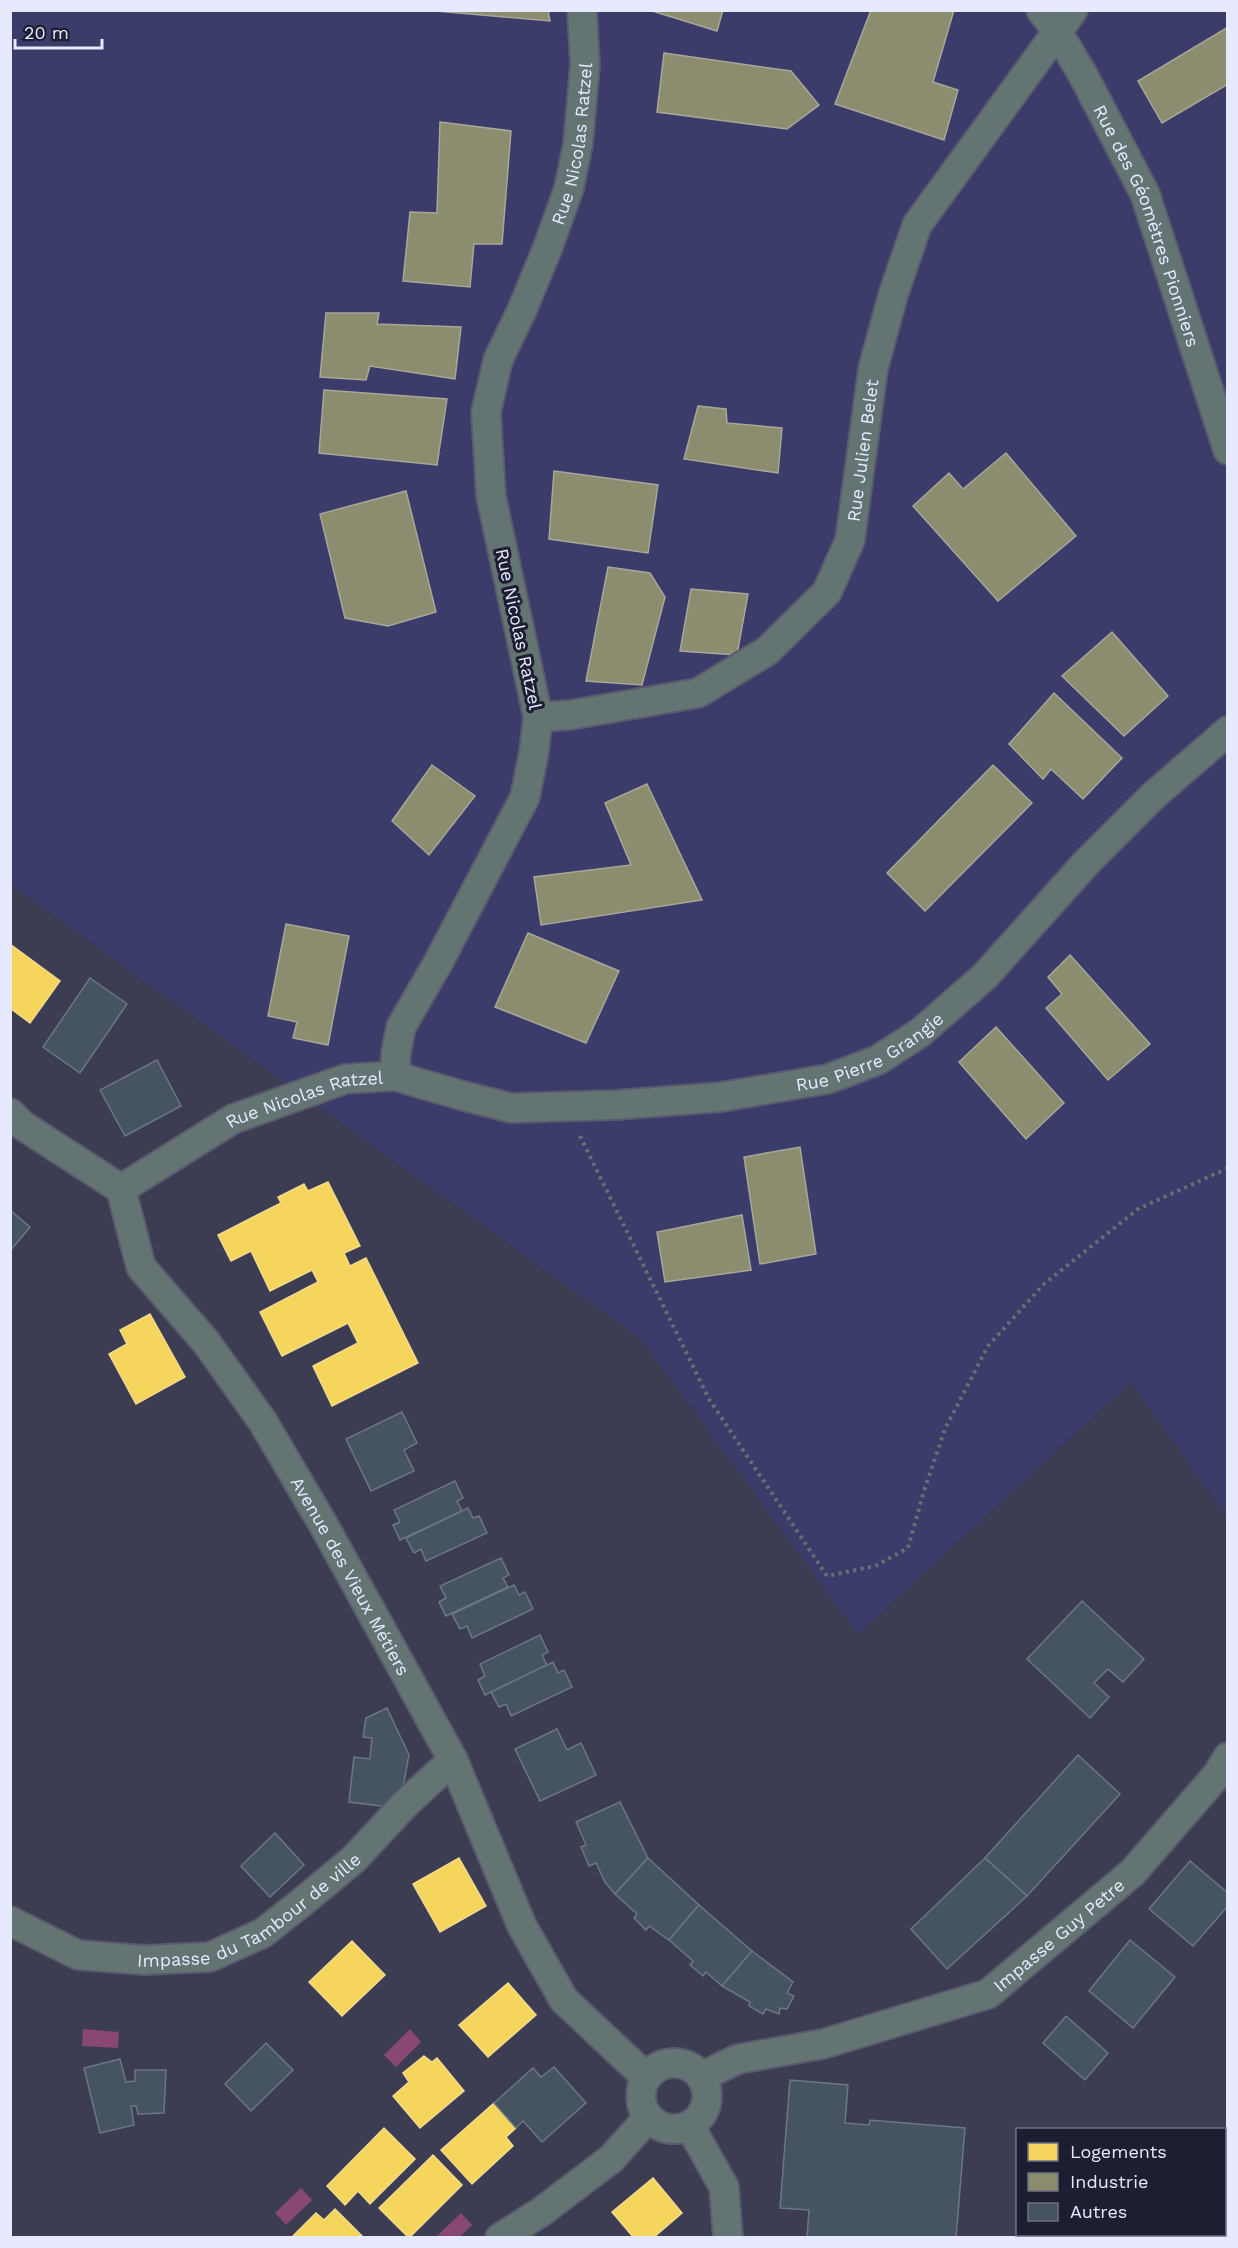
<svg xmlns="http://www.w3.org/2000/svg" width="1238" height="2248" font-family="'Work Sans',sans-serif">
  <rect width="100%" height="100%" fill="#3c3c53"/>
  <polygon fill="#3b3c69" points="11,11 1227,11 1227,1517 1131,1382 858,1634 641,1339 11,885"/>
  <g fill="#884775">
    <polygon points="83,2029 119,2032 118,2048 82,2046"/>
    <polygon points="410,2029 421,2042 396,2067 384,2055"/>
    <polygon points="301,2188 312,2200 286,2225 275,2213"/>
    <polygon points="461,2213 472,2225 460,2237 436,2237"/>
  </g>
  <g fill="#f6d55c" stroke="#f2db8d" stroke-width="1.5">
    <polygon points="10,944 60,981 30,1023 10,1008"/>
    <polygon points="328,1182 360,1246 344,1253 350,1266 366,1258 418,1363 332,1406 313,1366 358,1343 348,1323 282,1356 260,1312 318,1282 312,1270 270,1291 251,1251 231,1261 218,1235 281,1203 278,1197 304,1184 308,1191"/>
    <polygon points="150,1314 185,1377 136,1404 109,1354 127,1344 120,1330"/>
    <polygon points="459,1858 486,1906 440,1932 413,1884"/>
    <polygon points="352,1941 385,1975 342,2016 309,1982"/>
    <polygon points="508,1983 536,2015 488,2057 459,2025"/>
    <polygon points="424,2056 432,2062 437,2058 464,2091 420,2128 393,2096 409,2082 403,2073"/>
    <polygon points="494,2103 516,2128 506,2137 513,2146 472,2184 441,2150"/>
    <polygon points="384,2128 415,2159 370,2204 358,2191 345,2205 327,2186"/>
    <polygon points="433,2155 462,2185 409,2238 379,2208"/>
    <polygon points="653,2178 682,2213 653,2238 634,2238 612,2212"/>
    <polygon points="335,2209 364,2238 292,2237 316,2213 324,2220"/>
  </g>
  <g fill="#8c8c6e" stroke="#a7a89a" stroke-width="1.5">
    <polygon points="424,10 548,10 550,21"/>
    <polygon points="649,10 723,10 717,31"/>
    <polygon points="871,10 954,10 933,82 958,90 944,140 835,104"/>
    <polygon points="1228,27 1228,84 1162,123 1138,81"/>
    <polygon points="664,53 791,71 819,105 787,129 657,112"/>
    <polygon points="440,122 511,131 502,244 474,244 470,287 403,281 410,212 437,213"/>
    <polygon points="326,313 379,313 377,324 461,327 455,379 370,366 366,380 320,377"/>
    <polygon points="324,390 447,399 437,465 319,453"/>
    <polygon points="698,406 726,409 727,423 782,428 778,473 684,459"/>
    <polygon points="1006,453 1076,536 998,601 913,506 949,473 963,489"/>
    <polygon points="554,471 658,485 648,553 549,539"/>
    <polygon points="406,491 436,612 388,626 345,618 320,514"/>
    <polygon points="608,567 650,573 665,597 642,685 586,681"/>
    <polygon points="691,589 748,594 737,655 680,651"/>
    <polygon points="1112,632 1168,696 1124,736 1062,676"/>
    <polygon points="1054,693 1122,758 1083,799 1051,769 1043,779 1009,744"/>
    <polygon points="432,765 475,796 429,855 392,821"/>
    <polygon points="993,765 1032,803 925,911 887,873"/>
    <polygon points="647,784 702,900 541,925 534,877 631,865 605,803"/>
    <polygon points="286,924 349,936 328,1045 293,1038 297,1022 268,1016"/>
    <polygon points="528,933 619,971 586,1043 495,1007"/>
    <polygon points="1070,955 1150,1044 1108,1080 1046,1008 1062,994 1048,977"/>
    <polygon points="996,1027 1064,1103 1026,1139 959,1062"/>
    <polygon points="800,1147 816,1254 760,1264 744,1157"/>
    <polygon points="742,1215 751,1270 665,1282 657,1232"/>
  </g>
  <g fill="#465361" stroke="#6b7786" stroke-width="1.5">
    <polygon points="90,978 127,1004 80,1073 43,1047"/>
    <polygon points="157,1060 181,1106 125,1136 100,1090"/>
    <polygon points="10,1210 30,1227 10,1251"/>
    <polygon points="402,1412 417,1443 404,1450 414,1471 371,1491 346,1439"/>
    <polygon points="455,1481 463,1498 457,1501 462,1511 400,1540 393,1525 400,1522 394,1510"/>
    <polygon points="468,1508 473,1518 479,1516 487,1533 426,1561 421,1549 414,1553 406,1538"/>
    <polygon points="501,1558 509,1575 503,1578 508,1587 446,1616 439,1602 446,1598 440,1586"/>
    <polygon points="514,1585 519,1595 525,1592 533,1609 472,1638 467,1626 460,1629 452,1614"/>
    <polygon points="1082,1601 1144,1659 1123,1682 1108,1669 1094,1683 1109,1697 1090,1718 1027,1659"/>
    <polygon points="540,1635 548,1652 542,1655 547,1665 485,1695 478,1680 485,1676 480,1664"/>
    <polygon points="553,1662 558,1673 564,1670 572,1687 511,1716 506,1704 499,1707 491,1692"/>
    <polygon points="387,1708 409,1755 401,1798 389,1807 349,1802 354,1757 370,1759 372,1738 363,1737 366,1718"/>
    <polygon points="557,1729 567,1750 581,1743 596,1775 540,1801 515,1749"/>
    <polygon points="1078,1755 1120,1794 1027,1896 985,1858"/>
    <polygon points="620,1802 648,1858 615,1894 605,1882 596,1863 589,1866 581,1847 586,1845 576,1822"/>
    <polygon points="275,1833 304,1865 270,1897 241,1866"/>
    <polygon points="648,1858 699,1905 669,1940 649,1926 646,1930 634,1918 637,1914 615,1894"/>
    <polygon points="985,1858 1027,1896 947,1969 911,1929"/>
    <polygon points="1190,1861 1228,1893 1228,1906 1193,1946 1149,1909"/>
    <polygon points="699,1905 752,1951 722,1986 706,1972 703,1976 690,1965 693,1961 669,1940"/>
    <polygon points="1130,1940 1175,1977 1133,2028 1089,1991"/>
    <polygon points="752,1951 793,1982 787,1993 794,1996 787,2009 780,2008 779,2014 766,2009 763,2014 749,2006 750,2002 722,1986"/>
    <polygon points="1066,2016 1108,2053 1085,2080 1043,2043"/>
    <polygon points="266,2043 293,2070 251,2111 225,2084"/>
    <polygon points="120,2059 126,2082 135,2081 135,2070 166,2070 164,2113 138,2114 136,2106 131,2106 134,2125 100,2133 84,2068"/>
    <polygon points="554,2067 586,2103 542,2142 523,2121 516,2128 494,2103 533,2068 541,2077"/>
    <polygon points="790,2080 848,2085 845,2123 869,2125 870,2120 965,2128 956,2238 807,2238 809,2210 780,2208"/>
  </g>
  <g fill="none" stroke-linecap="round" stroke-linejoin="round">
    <defs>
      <g id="minor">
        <path id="s1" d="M 1041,10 L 1057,31 L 1083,75 L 1145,194 L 1228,450"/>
        <path id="s2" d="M 538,717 L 570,715 L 698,693 L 767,651 L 827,592 L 850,540 L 873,369 L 893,295 L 917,225 L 1073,10"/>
        <path id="s3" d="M 395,1076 L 460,1095 L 511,1108 L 615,1105 L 721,1097 L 828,1079 L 878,1060 L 921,1032 L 985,976 L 1087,862 L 1153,796 L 1228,731"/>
        <path id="s4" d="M 10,1113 L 22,1125 L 121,1189 L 141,1267 L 206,1342 L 263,1422 L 323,1524 L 453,1760 L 522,1926 L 564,2000 L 646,2077"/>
        <path id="s5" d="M 121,1189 L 233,1119 L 345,1079 L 395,1076 L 396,1053 L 401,1027 L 439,961 L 525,797 L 534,752 L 538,717 L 491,496 L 486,412 L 498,360 L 522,310 L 548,247 L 569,188 L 578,144 L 585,65 L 582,10"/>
        <path id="s6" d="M 10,1921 L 78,1955 L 145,1960 L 210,1957 L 263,1933 L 301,1903 L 354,1859 L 406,1803 L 453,1760"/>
        <circle cx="674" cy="2096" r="33"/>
        <path id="s7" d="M 701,2077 L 738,2059 L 823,2044 L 988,1994 L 1133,1872 L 1217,1775 L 1228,1757"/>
        <polyline points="690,2126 724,2187 728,2238"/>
        <polyline points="500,2238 541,2212 611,2159 648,2118"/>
      </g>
    </defs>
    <use href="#minor" stroke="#595a6d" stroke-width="32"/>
    <polyline stroke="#677075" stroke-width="4" stroke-dasharray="3 4.5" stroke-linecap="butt" points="580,1136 709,1399 827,1576 875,1566 908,1548 924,1491 945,1429 988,1346 1044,1284 1138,1209 1228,1168"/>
    <use href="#minor" stroke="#647473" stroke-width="28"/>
  </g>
  <g text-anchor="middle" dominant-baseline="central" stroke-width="6" stroke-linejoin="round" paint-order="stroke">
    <g font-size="18" fill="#e7eaff" stroke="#1d1e31">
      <text stroke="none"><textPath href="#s5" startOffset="1287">Rue Nicolas Ratzel</textPath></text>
      <text stroke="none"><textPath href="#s1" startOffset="242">Rue des Géomètres Pionniers</textPath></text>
      <text stroke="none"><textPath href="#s2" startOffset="474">Rue Julien Belet</textPath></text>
      <text transform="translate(519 629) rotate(78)">Rue Nicolas Ratzel</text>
      <text stroke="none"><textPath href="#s3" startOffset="488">Rue Pierre Grangie</textPath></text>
      <text stroke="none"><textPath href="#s5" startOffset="207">Rue Nicolas Ratzel</textPath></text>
      <text stroke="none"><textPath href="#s4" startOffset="590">Avenue des Vieux Métiers</textPath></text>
      <text stroke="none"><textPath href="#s6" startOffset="262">Impasse du Tambour de ville</textPath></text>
      <text stroke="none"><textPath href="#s7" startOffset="392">Impasse Guy Petre</textPath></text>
    </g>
  </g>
  <rect width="1238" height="2248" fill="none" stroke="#e7eaff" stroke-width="24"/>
  <rect x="1016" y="2128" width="210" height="108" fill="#1d1e31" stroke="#6e7083" stroke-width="1.5"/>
  <rect x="1028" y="2143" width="30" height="18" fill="#f6d55c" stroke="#6e7083" stroke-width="1.5"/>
  <text x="1070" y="2158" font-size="18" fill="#e7eaff">Logements</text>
  <rect x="1028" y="2173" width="30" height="18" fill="#8c8c6e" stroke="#6e7083" stroke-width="1.5"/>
  <text x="1070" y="2188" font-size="18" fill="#e7eaff">Industrie</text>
  <rect x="1028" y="2203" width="30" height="18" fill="#465361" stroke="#6e7083" stroke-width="1.5"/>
  <text x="1070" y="2218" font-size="18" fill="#e7eaff">Autres</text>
  <path d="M15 39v9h87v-9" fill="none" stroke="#e7eaff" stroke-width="3"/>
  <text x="24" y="39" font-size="18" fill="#e7eaff" stroke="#1d1e31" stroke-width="4.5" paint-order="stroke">20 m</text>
</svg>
